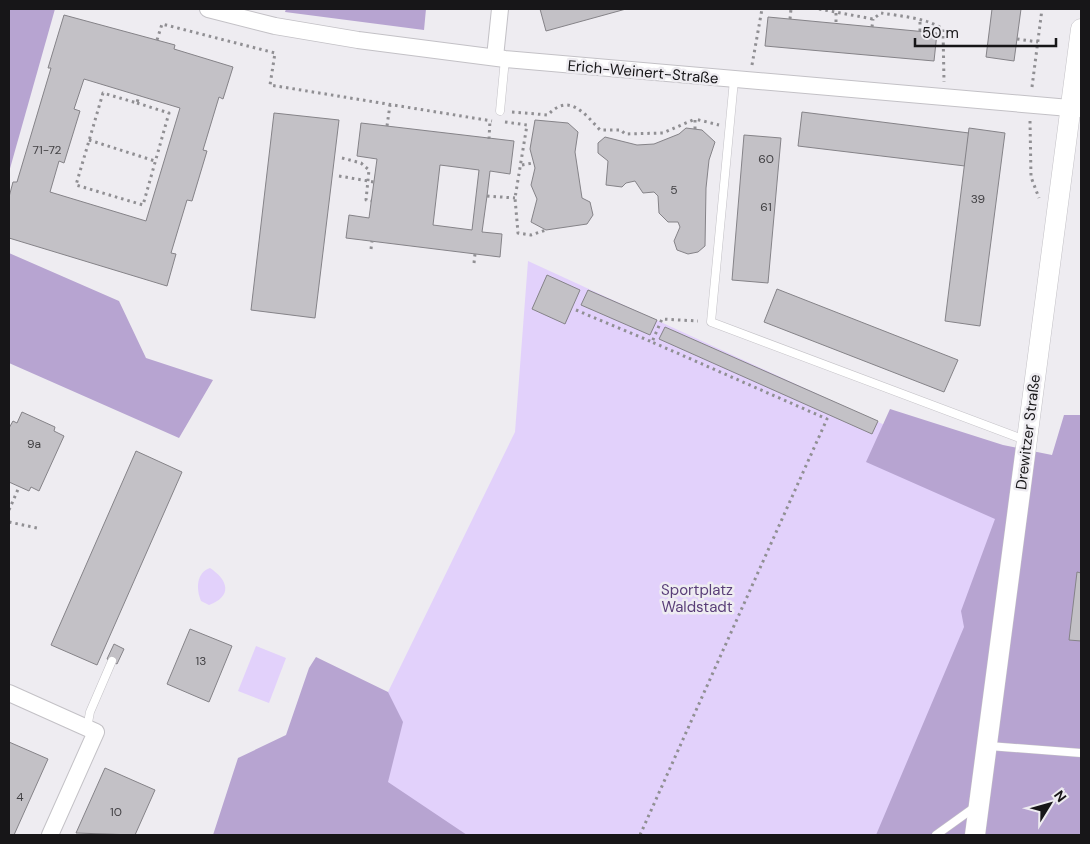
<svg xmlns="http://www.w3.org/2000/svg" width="1090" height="844" font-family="'DM Sans',sans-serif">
  <rect width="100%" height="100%" fill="#eeecf1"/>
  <g fill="#e2d1fb">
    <polygon points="528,261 1002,479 947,807 920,835 325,835 388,692 515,432"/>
    <path d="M 210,568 C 228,580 233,596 209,605 L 201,601 C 196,589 196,573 210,568 Z"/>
    <polygon points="256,646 286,658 269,703 238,691"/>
  </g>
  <g fill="#b7a4d1">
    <polygon points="9,9 55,9 9,172"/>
    <polygon points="286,9 426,9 424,30 285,12"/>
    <polygon points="9,253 119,301 146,358 213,380 179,438 9,363"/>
    <polygon points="890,409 1003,445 1052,455 1064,415 1081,415 1081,835 876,835 964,627 961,611 995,519 866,462"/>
    <polygon points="316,657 388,692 403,722 388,782 467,835 213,835 238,758 286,735 309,668"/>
  </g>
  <g fill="#c3c1c6" stroke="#858388" fill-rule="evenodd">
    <polygon points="540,9 626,9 546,31"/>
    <polygon points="992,9 1021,9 1014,61 986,57"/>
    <path d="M 64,15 L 175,45 L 174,49 L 233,67 L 223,99 L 219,97 L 203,150 L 207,151 L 192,201 L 187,200 L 171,253 L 176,254 L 167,286 L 9,238 L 9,197 L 13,182 L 17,182 L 51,68 L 48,68 ZM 84,79 L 180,108 L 146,221 L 50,192 L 59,161 L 64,163 L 80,111 L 74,109 Z"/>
    <polygon points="768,17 937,33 934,61 765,46"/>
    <polygon points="802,112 969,133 965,166 798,146"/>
    <polygon points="274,113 339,120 315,318 251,310"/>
    <polygon points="535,120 568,123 578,132 575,152 582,198 590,202 593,215 587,224 546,230 531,222 537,199 531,185 535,168 530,149"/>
    <path d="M 361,123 L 514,141 L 510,174 L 490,171 L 487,196 L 482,232 L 502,234 L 500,257 L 346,238 L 349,215 L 369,218 L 377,159 L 357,156 ZM 440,165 L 479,170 L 472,230 L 433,225 Z"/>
    <polygon points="686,128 702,130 715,142 709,160 706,188 705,246 698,252 688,254 677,250 674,241 680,227 678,222 668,222 659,213 658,196 654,192 643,193 635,181 626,183 622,187 606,185 608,161 598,153 598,143 605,137 637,145 654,144 679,134"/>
    <polygon points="969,128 1005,133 980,326 945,321"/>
    <polygon points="744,135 781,138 768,283 732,280"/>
    <polygon points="547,275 580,290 565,324 532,309"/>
    <polygon points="777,289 958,360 944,392 764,322"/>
    <polygon points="588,290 657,320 650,335 581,305"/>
    <polygon points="665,327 878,421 872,434 659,339"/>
    <polygon points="22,412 55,427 54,431 64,436 39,491 31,487 29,491 9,482 9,428 13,421 17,423"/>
    <polygon points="136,451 182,472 97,665 51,645"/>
    <polygon points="1077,572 1081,573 1081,641 1069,640"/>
    <polygon points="190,629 232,646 209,702 167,684"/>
    <polygon points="114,644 124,649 117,664 107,659"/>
    <polygon points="9,742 48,759 14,835 9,835"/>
    <polygon points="105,768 155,790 135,835 76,833"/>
  </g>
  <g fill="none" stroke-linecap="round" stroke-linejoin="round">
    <defs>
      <g id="service">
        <polyline points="734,80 711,322 1025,440"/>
        <polyline points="500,111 505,59"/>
        <polyline points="87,728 90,712 112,661"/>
        <polyline points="989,746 1081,753"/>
        <polyline points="936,835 975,807"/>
      </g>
      <g id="minor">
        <polyline points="208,9 275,26 358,40 505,59 1081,109"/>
        <polyline points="495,57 500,9"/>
        <polyline points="9,693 96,732 50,835"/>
      </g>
      <polyline id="tertiary" points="975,835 1081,29"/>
    </defs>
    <use href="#service" stroke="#c3c1c6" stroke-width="9"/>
    <use href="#minor" stroke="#c3c1c6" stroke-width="18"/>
    <use href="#tertiary" stroke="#c3c1c6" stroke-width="21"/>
    <g stroke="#908f93" stroke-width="3" stroke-dasharray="2.5 4" stroke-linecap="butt">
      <path d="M 819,9 L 873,19 L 881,13 C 900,16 927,18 943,29 L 944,82"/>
      <polyline points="836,13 836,23"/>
      <polyline points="790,19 791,9"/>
      <polyline points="872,27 873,19"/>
      <polyline points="920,31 920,21"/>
      <polyline points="1017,39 1038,42"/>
      <polyline points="157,40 162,24 275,53 270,85 492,121"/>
      <polyline points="752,65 762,9"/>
      <polyline points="1032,87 1042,9"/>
      <polyline points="137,103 169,113 143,205 76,185 103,93 137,103 139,95"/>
      <path d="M 512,112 L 548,115 C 569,92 585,114 600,130 L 621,130 L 625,134 L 663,133 L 695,119"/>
      <polyline points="1030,121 1031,177 1039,198"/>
      <polyline points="505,122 527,125 515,198 518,233 531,235 546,230"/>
      <polyline points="387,126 390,105"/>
      <polyline points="695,129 695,119 719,125"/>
      <polyline points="489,139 490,120"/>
      <polyline points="89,140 155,161"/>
      <polyline points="342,158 361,163 369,170 366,200 371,201"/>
      <polyline points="522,165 533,163"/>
      <polyline points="339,176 374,182"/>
      <polyline points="487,196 515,198"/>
      <polyline points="371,249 372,241"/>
      <polyline points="474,263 475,254"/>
      <polyline points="576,310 652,342 662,319 698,321"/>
      <polyline points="9,510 19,487"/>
      <polyline points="9,522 37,528"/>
      <polyline points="640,835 827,419 652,342"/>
    </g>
    <use href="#service" stroke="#fff" stroke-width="8"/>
    <use href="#minor" stroke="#fff" stroke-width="16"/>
    <use href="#tertiary" stroke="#fff" stroke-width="20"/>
  </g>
  <g text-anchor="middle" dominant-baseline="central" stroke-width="5" stroke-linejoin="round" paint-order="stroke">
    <g font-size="12" fill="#424144">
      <text x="47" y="150">71-72</text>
      <text x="766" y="159">60</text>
      <text x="674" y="190">5</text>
      <text x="978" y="199">39</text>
      <text x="766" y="207">61</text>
      <text x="34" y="444">9a</text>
      <text x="201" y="661">13</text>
      <text x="20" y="797">4</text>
      <text x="116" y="812">10</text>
    </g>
    <g font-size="15" fill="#171618" stroke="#eeecf1">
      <text transform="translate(643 72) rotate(5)">Erich-Weinert-Straße</text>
      <text transform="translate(1028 432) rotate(-83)">Drewitzer Straße</text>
    </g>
    <g font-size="15" fill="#593e78" stroke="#eeecf1">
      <text x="697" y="590">Sportplatz<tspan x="697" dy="17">Waldstadt</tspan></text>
    </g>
  </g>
  <rect width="1090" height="844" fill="none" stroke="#171618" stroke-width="20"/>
  <g transform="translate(1050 804) rotate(53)" stroke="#eeecf1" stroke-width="4" paint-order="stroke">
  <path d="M0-4L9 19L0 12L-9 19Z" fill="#171618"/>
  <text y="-8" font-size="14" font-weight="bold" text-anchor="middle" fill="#171618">N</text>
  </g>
  <path d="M915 38v8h141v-8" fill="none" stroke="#171618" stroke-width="2.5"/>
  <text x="922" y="38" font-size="15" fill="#171618" stroke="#eeecf1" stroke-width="4" paint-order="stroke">50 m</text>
</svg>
